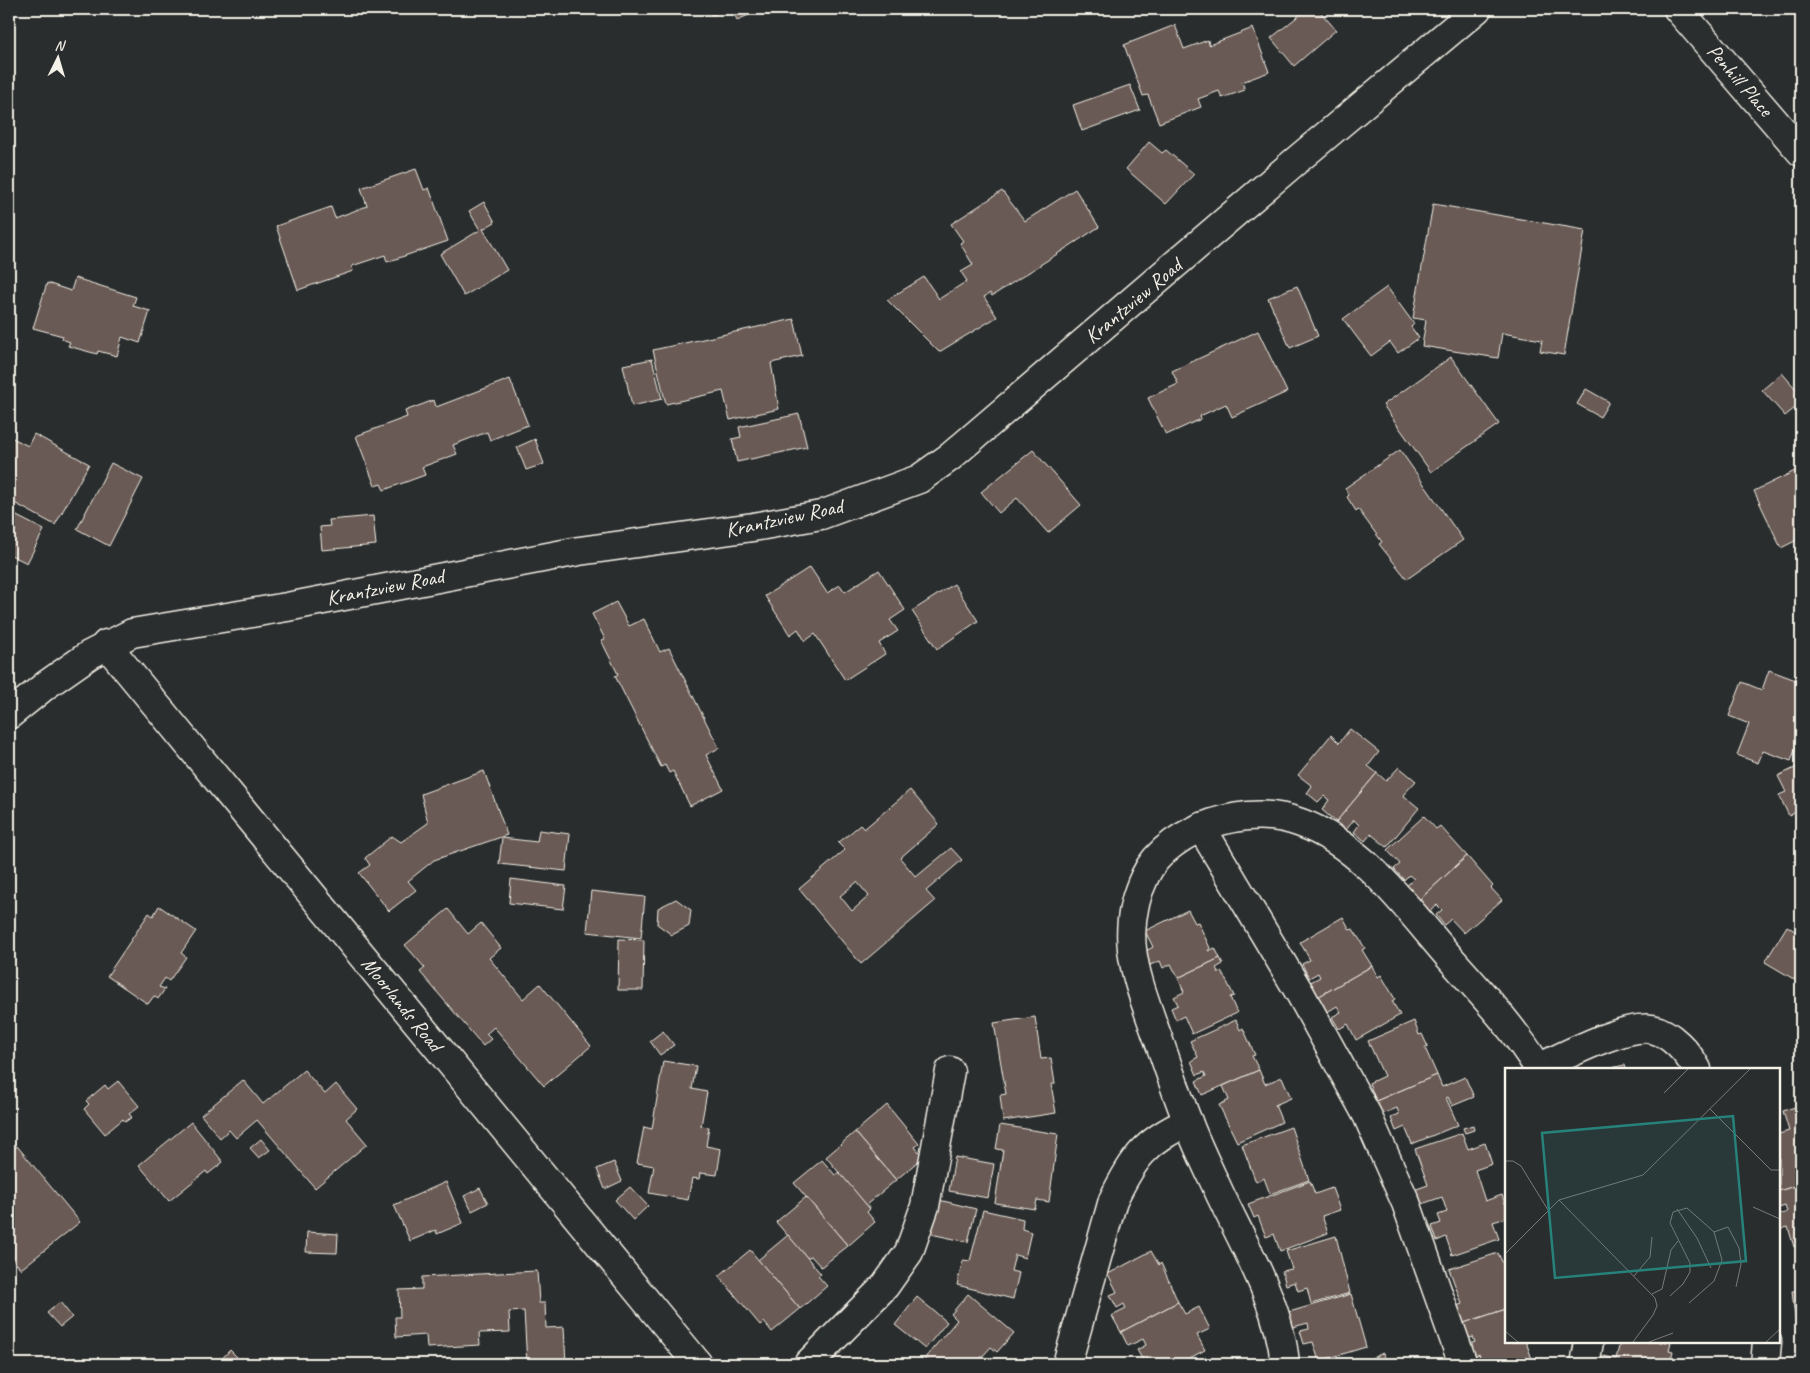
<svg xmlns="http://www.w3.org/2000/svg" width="1810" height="1373" font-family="Caveat,sans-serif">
  <rect width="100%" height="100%" fill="#2a2d2e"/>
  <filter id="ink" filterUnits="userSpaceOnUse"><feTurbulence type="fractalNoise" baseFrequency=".02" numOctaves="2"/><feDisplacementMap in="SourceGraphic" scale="10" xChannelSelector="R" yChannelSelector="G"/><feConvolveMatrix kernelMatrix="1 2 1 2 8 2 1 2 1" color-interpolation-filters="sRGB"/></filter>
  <g filter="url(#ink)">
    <g fill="#6b5a54" stroke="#f4f1e8" fill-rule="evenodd">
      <polygon points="709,9 727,9 712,15"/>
      <polygon points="732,9 763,9 737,20"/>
      <polygon points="1307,9 1318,9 1336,30 1294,66 1271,38"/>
      <polygon points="1175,25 1184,49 1208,40 1209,45 1253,28 1269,72 1242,82 1245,90 1222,98 1219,91 1198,99 1201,107 1159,123 1148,95 1143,96 1124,45"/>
      <polygon points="1130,85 1140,110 1082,131 1073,105"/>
      <polygon points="1149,142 1162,153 1166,150 1194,174 1166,204 1126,169"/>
      <polygon points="416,169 424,190 429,188 448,241 387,262 385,255 352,266 353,271 298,290 276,226 331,207 335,218 367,206 361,188"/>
      <polygon points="1075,189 1099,227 992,296 990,293 984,297 997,317 939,352 887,300 924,277 939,299 967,281 961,272 973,265 960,243 963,241 951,224 1002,191 1025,221"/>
      <polygon points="484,202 495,222 483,229 507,270 464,296 440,254 480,230 469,211"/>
      <polygon points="1433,204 1585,230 1564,355 1540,351 1542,340 1502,333 1498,358 1422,346 1426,320 1413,318"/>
      <polygon points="75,278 136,297 133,306 150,311 140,343 122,337 117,356 98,351 97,354 68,346 70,342 62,339 63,336 33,328 47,283 71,291"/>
      <polygon points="1297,286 1318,336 1290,348 1268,298"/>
      <polygon points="1387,287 1414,324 1411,327 1419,338 1398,353 1390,342 1371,356 1343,319"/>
      <polygon points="794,319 802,356 771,363 779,409 730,420 723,391 666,404 653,350"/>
      <polygon points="1258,331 1287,392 1232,417 1226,404 1200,416 1201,419 1166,435 1148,398 1178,384 1172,371"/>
      <polygon points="1451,357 1499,424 1431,472 1383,405"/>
      <polygon points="652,359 662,399 632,406 623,365"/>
      <polygon points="1782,373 1801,395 1801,403 1785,416 1762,390"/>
      <polygon points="510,379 528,425 490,440 487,432 453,445 457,454 422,467 425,475 384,490 381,484 375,486 356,436 407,417 405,411 434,400 436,407"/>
      <polygon points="1586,389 1609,402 1600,417 1577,404"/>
      <polygon points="799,414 807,447 737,462 732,439 741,437 739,427"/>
      <polygon points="34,434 89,464 55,525 9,500 9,436 28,446"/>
      <polygon points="535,439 544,464 526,470 517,447"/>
      <polygon points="1033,450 1081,505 1048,533 1017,498 999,513 981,492"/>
      <polygon points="1400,450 1463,540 1407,579 1379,544 1382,542 1358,509 1356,511 1347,497 1349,495 1345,488"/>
      <polygon points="111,463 143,479 109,546 77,529"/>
      <polygon points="1801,468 1801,538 1781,548 1754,491"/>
      <polygon points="9,512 44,530 27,563 9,554"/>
      <polygon points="373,516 376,545 322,550 320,527 330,526 329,520"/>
      <polygon points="810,567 827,593 840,585 845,592 879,570 905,610 890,620 898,631 879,643 885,654 845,680 815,634 805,641 798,629 790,635 765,596"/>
      <polygon points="954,584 978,621 937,649 912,611"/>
      <polygon points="616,602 629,626 644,619 660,652 669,648 719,748 706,755 723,789 690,806 673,771 669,773 665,765 661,767 615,676 618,674 601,640 605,639 592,614"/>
      <polygon points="1769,670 1801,682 1801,743 1798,742 1791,761 1763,751 1758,763 1737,755 1749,724 1729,716 1742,682 1762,690"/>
      <polygon points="1350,729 1379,752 1368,766 1377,773 1336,822 1322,810 1329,800 1324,796 1318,802 1307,793 1312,786 1298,775 1331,735 1339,743"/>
      <polygon points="1801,765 1801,822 1796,812 1789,816 1779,795 1786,792 1778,776"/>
      <polygon points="1399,767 1416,781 1403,795 1419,808 1387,847 1371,834 1365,841 1354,832 1359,825 1354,820 1346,830 1336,822 1377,773 1386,781"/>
      <polygon points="484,771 507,835 434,860 408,881 416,890 389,911 359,873 370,865 365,858 392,836 401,842 428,823 421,794"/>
      <path d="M 910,790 L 939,824 L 900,858 L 916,877 L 951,848 L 962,860 L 926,891 L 935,901 L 861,964 L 799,889 L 845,850 L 838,843 L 860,825 L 864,829 ZM 857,882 L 869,896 L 852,911 L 840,896 Z"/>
      <polygon points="1424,816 1436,829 1440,826 1467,856 1418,901 1405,887 1414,879 1409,875 1404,880 1394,869 1400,864 1387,850"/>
      <polygon points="539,830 570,834 566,871 499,864 502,838 537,842"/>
      <polygon points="1467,856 1493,886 1491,888 1502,900 1464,933 1451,919 1444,925 1436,915 1442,910 1437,905 1428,913 1418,901"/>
      <polygon points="511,879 566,886 563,909 509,903"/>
      <polygon points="591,891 645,897 641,938 587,932"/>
      <polygon points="676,899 691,910 689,926 672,935 657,924 658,908"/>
      <polygon points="159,906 196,931 181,953 186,957 169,981 165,978 159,987 165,989 158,999 154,996 148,1004 107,976 149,913 153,916"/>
      <polygon points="448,909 468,934 481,923 501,948 489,958 523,999 540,984 591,1046 544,1086 494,1027 486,1034 491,1039 483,1046 420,972 425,968 405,945"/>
      <polygon points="1188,910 1195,923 1198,922 1210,948 1208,951 1215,948 1220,958 1178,978 1171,964 1163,968 1160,961 1150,965 1144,952 1153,947 1145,931"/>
      <polygon points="1343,917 1350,930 1353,929 1365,948 1362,950 1372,966 1316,998 1307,984 1320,977 1318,973 1309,978 1302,964 1310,960 1300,942"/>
      <polygon points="1787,926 1801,935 1801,975 1797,981 1765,962"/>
      <polygon points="619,939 644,940 643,990 618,990"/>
      <polygon points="1220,958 1223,964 1216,968 1219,973 1222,972 1234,996 1230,997 1237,1013 1192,1034 1184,1016 1176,1020 1171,1008 1178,1005 1174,997 1184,992 1178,978"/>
      <polygon points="1372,966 1378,977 1381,975 1395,999 1392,1001 1400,1015 1356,1040 1348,1024 1339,1029 1332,1017 1341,1012 1337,1006 1324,1014 1316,998"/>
      <polygon points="1035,1017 1041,1059 1051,1058 1055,1084 1051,1084 1056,1113 1003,1121 1000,1095 1006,1094 994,1023"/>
      <polygon points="1236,1020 1240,1030 1243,1028 1255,1055 1252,1056 1259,1070 1202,1095 1196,1081 1206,1076 1204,1072 1197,1075 1191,1061 1198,1057 1190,1041"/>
      <polygon points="1414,1021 1419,1035 1422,1034 1428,1047 1425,1048 1437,1075 1376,1101 1369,1083 1384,1076 1368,1041"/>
      <polygon points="663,1031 674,1045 660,1055 650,1041"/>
      <polygon points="663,1061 696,1066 692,1089 707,1092 701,1126 709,1127 706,1146 721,1149 717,1175 700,1173 699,1179 692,1178 688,1200 649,1193 654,1166 637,1163 644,1127 652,1129"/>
      <polygon points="1625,1065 1626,1069 1606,1069"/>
      <polygon points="304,1070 325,1094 336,1084 357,1109 346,1119 367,1144 315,1188 257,1120 236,1138 229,1130 220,1138 201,1115 243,1080 263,1104"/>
      <polygon points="1259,1070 1265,1084 1282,1077 1291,1098 1275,1105 1282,1122 1237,1142 1219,1105 1229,1100 1223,1086"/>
      <polygon points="1437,1075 1442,1087 1465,1077 1474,1097 1452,1106 1448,1097 1446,1098 1458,1125 1412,1144 1405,1127 1396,1131 1391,1118 1399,1114 1397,1108 1382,1114 1376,1101"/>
      <polygon points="118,1081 139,1106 129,1114 132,1117 125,1122 123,1119 105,1134 84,1109 89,1104 86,1101 105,1085 108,1089"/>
      <polygon points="887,1105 919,1144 915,1147 923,1157 896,1180 855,1132"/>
      <polygon points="1801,1105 1801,1184 1779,1191 1779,1134 1789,1131 1783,1111"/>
      <polygon points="191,1122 223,1162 208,1174 206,1171 169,1201 139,1165"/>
      <polygon points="1000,1125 1058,1134 1049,1202 1037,1200 1035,1209 995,1203 1003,1150 996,1149"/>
      <polygon points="1473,1125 1474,1130 1465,1133 1463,1128"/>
      <polygon points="1291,1127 1309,1180 1270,1194 1264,1178 1256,1182 1242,1145"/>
      <polygon points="855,1132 896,1180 866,1205 826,1157"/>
      <polygon points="1462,1133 1468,1149 1485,1143 1492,1164 1475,1170 1485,1201 1502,1195 1506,1206 1506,1218 1493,1222 1499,1239 1452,1255 1446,1237 1437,1241 1432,1226 1441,1223 1438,1215 1447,1212 1442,1197 1419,1205 1414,1190 1428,1185 1415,1149"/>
      <polygon points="261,1139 270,1150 259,1158 250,1148"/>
      <polygon points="17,1146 80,1222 21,1269 9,1255 9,1152"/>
      <polygon points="955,1157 994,1164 988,1198 949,1191"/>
      <polygon points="822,1160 835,1175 839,1172 870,1209 867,1212 875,1222 848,1246 794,1183"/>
      <polygon points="614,1162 622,1181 605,1189 597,1169"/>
      <polygon points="1310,1181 1315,1194 1332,1188 1340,1210 1322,1216 1328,1233 1280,1251 1274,1234 1266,1237 1258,1216 1254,1218 1248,1204"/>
      <polygon points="446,1182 463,1223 437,1234 436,1230 410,1241 394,1205"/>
      <polygon points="1801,1184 1801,1244 1794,1247 1788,1227 1781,1229 1779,1223 1779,1215 1787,1212 1785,1206 1779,1208 1779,1191"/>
      <polygon points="630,1187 648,1206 633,1220 615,1200"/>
      <polygon points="480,1188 488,1203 472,1211 464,1196"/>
      <polygon points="806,1197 848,1246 821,1267 811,1256 807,1258 776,1222"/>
      <polygon points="939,1200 976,1209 968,1242 931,1234"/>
      <polygon points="983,1210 1023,1219 1022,1229 1031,1232 1025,1258 1015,1255 1011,1271 1019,1273 1013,1299 957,1285 963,1260 970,1261"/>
      <polygon points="307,1232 338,1234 337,1253 306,1252"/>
      <polygon points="788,1235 821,1274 818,1276 827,1286 800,1309 758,1260"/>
      <polygon points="1336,1236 1350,1293 1311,1304 1307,1288 1298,1291 1295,1282 1286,1285 1282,1271 1292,1269 1286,1251"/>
      <polygon points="750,1250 800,1309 772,1332 764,1322 760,1325 719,1276"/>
      <polygon points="1151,1251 1159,1265 1161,1263 1178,1302 1121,1332 1112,1316 1126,1309 1124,1304 1117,1308 1110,1295 1117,1292 1108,1274"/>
      <polygon points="1498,1253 1506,1270 1506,1309 1455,1326 1449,1309 1462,1304 1449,1269"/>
      <polygon points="537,1271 539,1303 545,1303 546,1328 564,1327 566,1364 527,1364 524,1311 509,1312 510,1332 479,1333 480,1345 427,1348 426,1335 396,1337 395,1317 400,1317 399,1290 422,1289 422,1277"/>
      <polygon points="1801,1271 1801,1285 1798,1285 1797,1272"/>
      <polygon points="1792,1291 1801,1291 1801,1308 1794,1309"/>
      <polygon points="968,1294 1014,1333 997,1352 991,1347 979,1360 984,1364 931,1364 924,1359 957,1320 951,1314"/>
      <polygon points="1351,1294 1366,1347 1319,1361 1313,1342 1304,1344 1300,1331 1309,1329 1308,1323 1293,1327 1289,1312"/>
      <polygon points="917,1297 947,1322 925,1349 895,1325"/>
      <polygon points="60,1302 72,1317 60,1327 47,1313"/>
      <polygon points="1178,1302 1185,1314 1199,1307 1210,1329 1197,1335 1205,1350 1178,1364 1156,1364 1153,1357 1144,1362 1137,1350 1146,1345 1143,1339 1128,1346 1121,1332"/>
      <polygon points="1801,1308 1801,1325 1796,1325 1794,1309"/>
      <polygon points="1506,1309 1506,1342 1526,1342 1532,1359 1517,1364 1483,1364 1479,1354 1472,1357 1467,1345 1475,1342 1473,1337 1460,1342 1455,1326"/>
      <polygon points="1620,1342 1671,1342 1669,1350 1673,1351 1670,1364 1598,1364 1600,1355 1616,1359"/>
      <polygon points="230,1350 242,1362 240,1364 217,1364"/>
      <polygon points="1383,1353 1388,1364 1359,1364"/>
    </g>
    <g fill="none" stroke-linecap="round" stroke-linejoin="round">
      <defs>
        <g id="minor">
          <polyline points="1678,9 1801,152"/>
          <polyline points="106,644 698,1364"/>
          <polyline points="9,715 46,685 89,655 132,633 287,607 579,551 753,527 821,515 919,479 950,457 1291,165 1477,9"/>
          <polyline points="1201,827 1301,995 1367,1115 1406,1203 1463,1364"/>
          <path d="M 1538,1068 C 1565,1056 1624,1024 1652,1029 C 1671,1033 1688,1053 1697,1069"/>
          <polyline points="808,1364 885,1286 909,1252 925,1206 950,1071"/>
          <path d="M 1067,1364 L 1113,1200 C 1133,1159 1145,1141 1188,1122"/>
          <path d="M 1285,1364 C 1280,1305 1245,1247 1220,1194 C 1209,1170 1197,1146 1188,1122 C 1176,1093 1167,1062 1156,1033 C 1137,978 1117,934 1145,876 C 1157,850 1186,832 1213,823 C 1242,814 1272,812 1301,823 C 1364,846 1408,910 1451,959 C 1482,994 1514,1028 1539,1069"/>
          <polyline points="1585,1364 1589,1342"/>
          <polyline points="1765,1364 1767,1342"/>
        </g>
      </defs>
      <use href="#minor" stroke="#f4f1e8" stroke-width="31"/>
      <use href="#minor" stroke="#2a2d2e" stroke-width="28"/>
    </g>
  </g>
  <g text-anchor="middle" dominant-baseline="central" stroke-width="4" stroke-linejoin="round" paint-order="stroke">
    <g font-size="21" fill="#f4f1e8" stroke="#2a2d2e">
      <text transform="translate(1740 80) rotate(49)">Penhill Place</text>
      <text transform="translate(1133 301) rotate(-40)">Krantzview Road</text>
      <text transform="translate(784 518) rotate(-12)">Krantzview Road</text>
      <text transform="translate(385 587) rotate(-11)">Krantzview Road</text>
      <text transform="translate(402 1004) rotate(51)">Moorlands Road</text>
    </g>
  </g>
  <g transform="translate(1505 1068)">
    <rect width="275" height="275" fill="#2a2d2e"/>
    <path fill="none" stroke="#7b7b78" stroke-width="1" d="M 159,25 L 183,1M 205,41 L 266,102 L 275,102M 0,93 L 8,93 L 16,98 L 43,142M 54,132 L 150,230 L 152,238 L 148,247 L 128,274M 248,139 L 275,151M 172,141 L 192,170 L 206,200M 209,164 L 223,159 L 234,180 L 236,196 L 231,219M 0,186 L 54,132 L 138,107 L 245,1M 129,208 L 145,189 L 147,169M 147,226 L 157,221 L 166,182 L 173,173M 165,228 L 178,216 L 185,204 L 185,195 L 165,155 L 168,144 L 182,140 L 209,164 L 217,192 L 209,213 L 184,235M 0,263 L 13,274M 144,274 L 168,265M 261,274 L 275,261"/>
    <path fill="#26827a" fill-opacity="0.15" stroke="#26827a" stroke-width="2.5" d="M 228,48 L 241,193 L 50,210 L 37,65 Z"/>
    <rect width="275" height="275" fill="none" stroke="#f4f1e8" stroke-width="2.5"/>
  </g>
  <rect width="1810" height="1373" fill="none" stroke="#2a2d2e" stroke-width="30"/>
  <rect x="15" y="15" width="1780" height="1343" fill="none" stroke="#f4f1e8" stroke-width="2" filter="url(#ink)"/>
  <g transform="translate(58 58) rotate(5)" stroke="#2a2d2e" stroke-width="4" paint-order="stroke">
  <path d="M0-4L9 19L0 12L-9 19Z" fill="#f4f1e8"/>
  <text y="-8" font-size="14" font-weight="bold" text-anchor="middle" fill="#f4f1e8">N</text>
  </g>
</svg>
